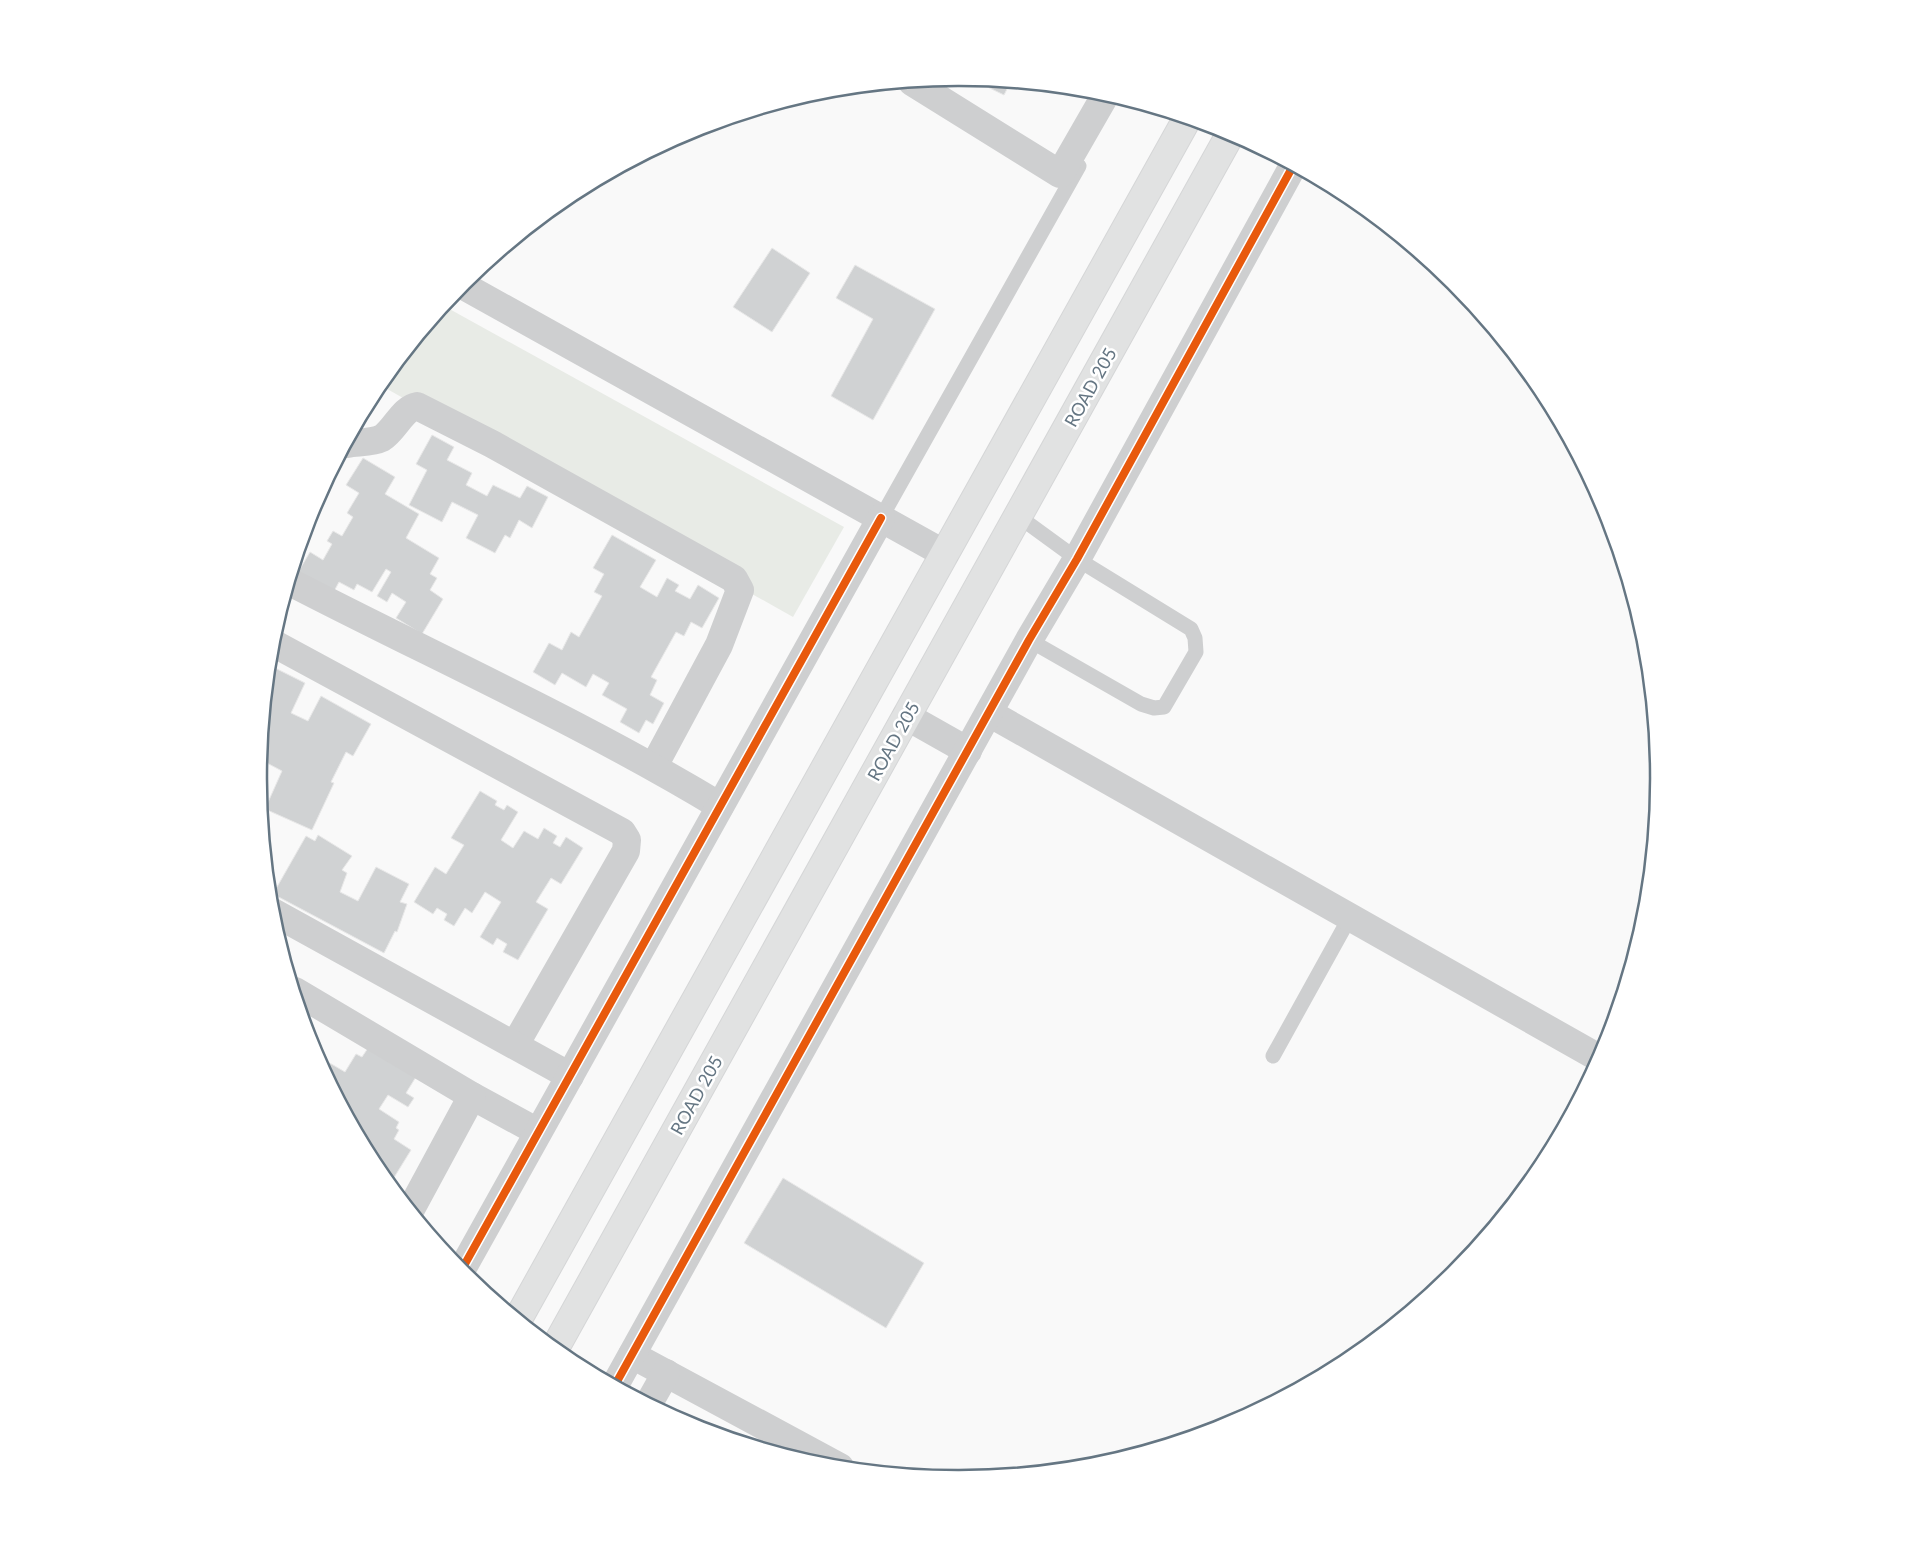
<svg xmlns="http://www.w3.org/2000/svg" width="1917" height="1556" font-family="Lato,sans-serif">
  <rect width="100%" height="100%" fill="#f9f9f9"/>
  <polygon fill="#e8ebe6" points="444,306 844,527 793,617 380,385"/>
  <g fill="#d0d2d3" stroke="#e8e8e8">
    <polygon points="971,79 1010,83 1004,95"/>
    <polygon points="772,248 810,273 772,332 733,307"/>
    <polygon points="855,265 935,309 873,420 831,396 873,319 836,298"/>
    <polygon points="432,435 454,447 447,460 472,473 466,485 487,496 493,485 520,498 527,486 548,497 532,528 519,520 510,538 505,535 495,553 466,538 478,515 452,502 442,522 409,505 427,470 416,464"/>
    <polygon points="363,458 395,477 385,494 419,514 406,538 439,558 430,574 437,578 430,590 443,599 422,634 396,618 406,602 392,593 387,602 377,596 391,572 386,569 372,592 357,584 354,590 339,582 332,595 297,574 310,552 323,560 332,544 327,541 333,531 342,536 353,517 347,513 359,493 346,485"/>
    <polygon points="612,535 656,560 640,587 657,597 667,578 679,585 675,591 690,599 698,585 719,598 702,628 691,622 684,636 676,632 651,677 657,680 650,695 664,703 653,724 646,720 639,733 620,722 627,709 602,695 609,683 593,674 586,687 562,673 555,685 533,672 549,643 562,650 571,632 579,637 602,596 594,592 604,574 593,568"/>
    <polygon points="269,665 305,683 291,713 308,721 321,696 371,724 353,756 346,752 331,782 334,783 312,830 265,809 282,771 265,762 259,770"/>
    <polygon points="480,791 497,801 495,805 504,810 507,805 518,812 501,840 513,848 524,831 538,839 544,828 557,836 553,843 560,847 566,837 583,848 561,884 551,878 536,902 548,909 518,960 503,952 507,944 497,938 493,945 480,937 501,902 485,892 472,913 465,908 454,926 444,920 447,914 437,908 433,914 414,902 435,867 446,874 464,845 451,838"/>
    <polygon points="318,835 352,856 342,870 347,873 340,892 358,901 376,867 409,884 400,902 407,904 397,932 395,931 384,953 273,894 306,836 315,841"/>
    <polygon points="372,1042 419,1072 406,1093 414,1098 408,1107 388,1095 379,1109 399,1122 396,1128 399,1130 394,1139 411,1150 390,1184 376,1167 316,1055 345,1072 356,1054 362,1057"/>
    <polygon points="783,1178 924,1263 886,1328 744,1243"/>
  </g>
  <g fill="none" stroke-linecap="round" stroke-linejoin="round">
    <defs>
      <g id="secondary">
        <polyline points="518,1319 1187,119"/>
        <polyline points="555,1348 1231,133"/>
      </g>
    </defs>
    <use href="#secondary" stroke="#d5d6d7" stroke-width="30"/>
    <g stroke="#cecfd0" stroke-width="15">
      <polyline points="1018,516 1077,559 1191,629 1195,638 1196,652 1164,707 1154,708 1141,704 1029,640"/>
      <polyline points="881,518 1079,166"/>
      <polyline points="1273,1056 1350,917"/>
    </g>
    <g stroke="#cecfd0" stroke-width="28">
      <polyline points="912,82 1060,174 1106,94"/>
      <polyline points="462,285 945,554"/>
      <path d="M 347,444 C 358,442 372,443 382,438 C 394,431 403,408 417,406 L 492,444 L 734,579 L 740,590 L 719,645 L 654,766"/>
      <path d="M 290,582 C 433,656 581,722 720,806"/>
      <polyline points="271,642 622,832 627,840 626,851 515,1045"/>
      <polyline points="989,713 1599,1058"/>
      <polyline points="906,716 968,751"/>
      <polyline points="271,911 570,1076"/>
      <polyline points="295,991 472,1096 538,1132"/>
      <polyline points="411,1209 472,1096"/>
      <polyline points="461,1271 881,518"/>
      <polyline points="632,1355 840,1467"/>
      <polyline points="615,1385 1029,640 1077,559 1293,166"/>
      <polyline points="649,1403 666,1373"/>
    </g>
    <use href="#secondary" stroke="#e1e2e2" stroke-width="28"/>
    <defs>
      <g id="cycleway">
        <polyline points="461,1271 881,518"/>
        <polyline points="615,1385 1029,640 1077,559 1293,166"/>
      </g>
    </defs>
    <use href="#cycleway" stroke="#fff" stroke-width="11"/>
    <use href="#cycleway" stroke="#e8590c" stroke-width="8"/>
  </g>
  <g text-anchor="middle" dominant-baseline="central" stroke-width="5" stroke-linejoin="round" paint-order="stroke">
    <g font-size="18" fill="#657683" stroke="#fff">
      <text transform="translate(1090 387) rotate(-61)">ROAD 205</text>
      <text transform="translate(893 741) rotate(-61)">ROAD 205</text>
      <text transform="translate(696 1095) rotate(-61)">ROAD 205</text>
    </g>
  </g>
  <path d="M0 0H1917V1556H0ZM958 86H959A691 691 0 0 1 1650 777V779A691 691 0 0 1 959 1470H958A691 691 0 0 1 267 779V777A691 691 0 0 1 958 86Z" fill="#fff" fill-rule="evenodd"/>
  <path fill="none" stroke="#657683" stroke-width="2.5" d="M958 86H959A691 691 0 0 1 1650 777V779A691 691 0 0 1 959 1470H958A691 691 0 0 1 267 779V777A691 691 0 0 1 958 86Z"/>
</svg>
